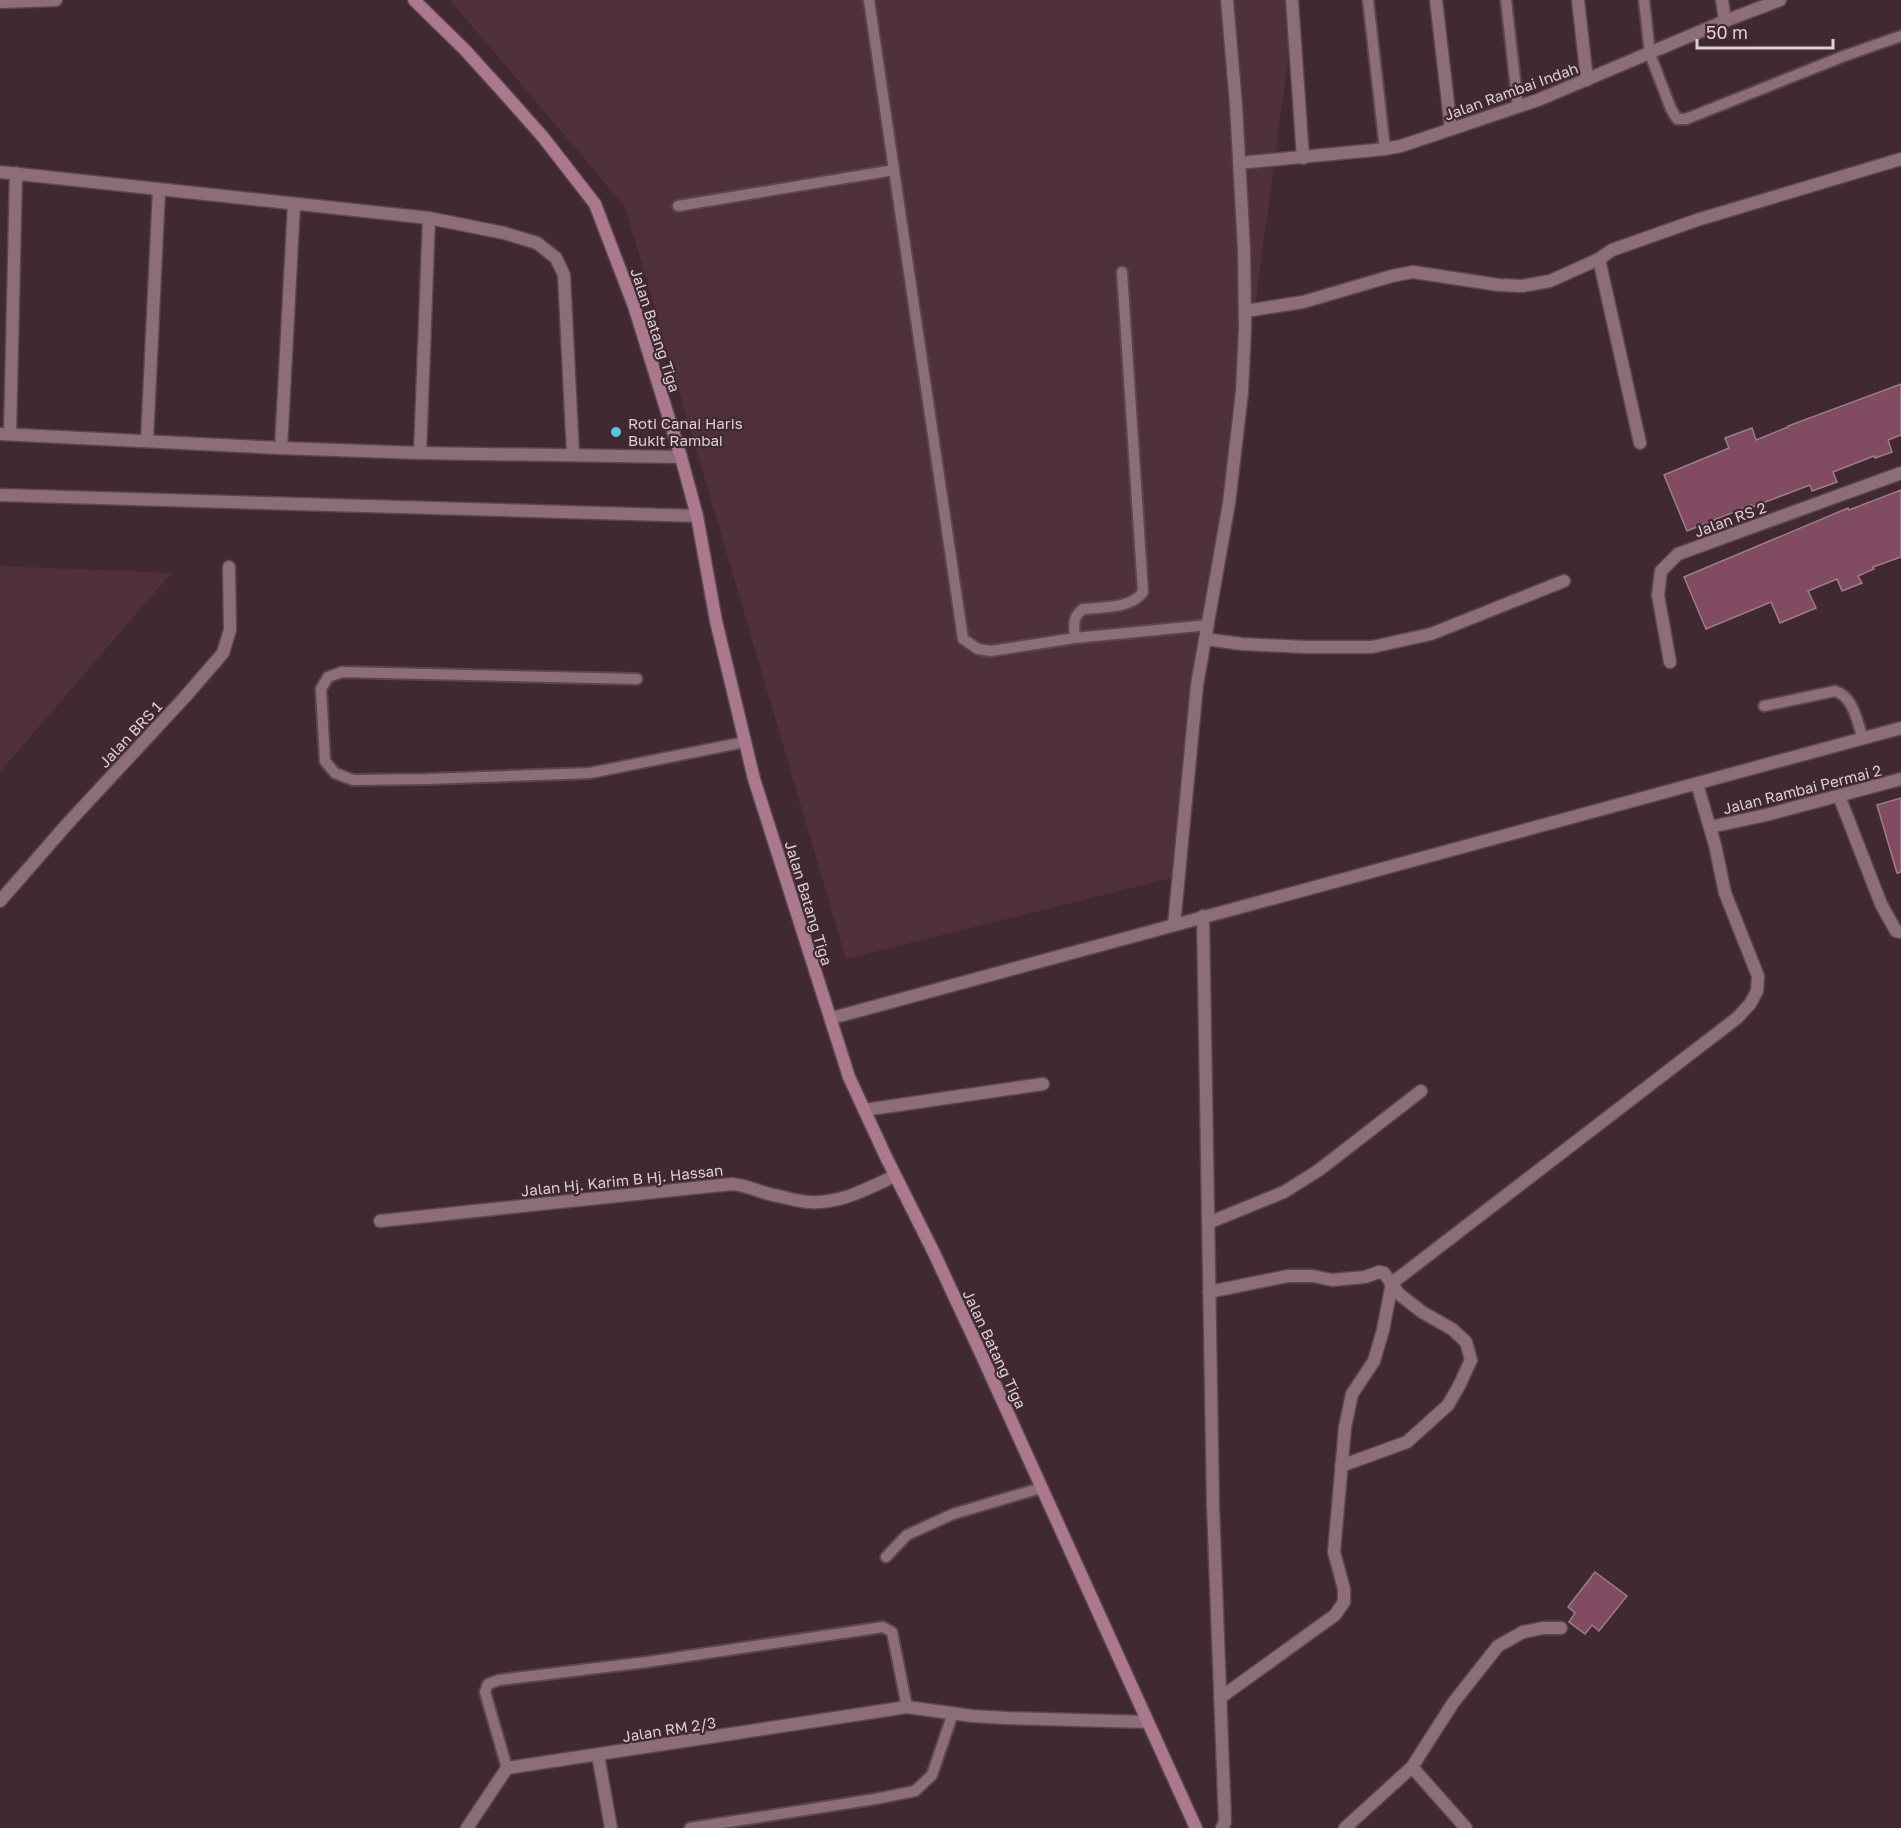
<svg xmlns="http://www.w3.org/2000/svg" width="1901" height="1828" font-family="'Golos Text',sans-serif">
  <rect width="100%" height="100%" fill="#412933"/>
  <g fill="#4f303c">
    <polygon points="450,0 1296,0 1179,876 846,959 625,207"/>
    <polygon points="0,566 171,573 0,772"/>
  </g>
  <g fill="#814b61" stroke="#9b7e88" stroke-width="1.5">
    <polygon points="1901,384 1901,435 1888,440 1892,452 1875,458 1874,456 1833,472 1837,482 1812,491 1810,485 1752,507 1751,505 1687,531 1664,475 1729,448 1725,438 1752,428 1756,440 1788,427 1788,426"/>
    <polygon points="1901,490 1901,557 1873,567 1874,569 1858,576 1862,583 1842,591 1837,579 1808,591 1816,608 1780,623 1771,602 1706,629 1684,577 1848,508 1849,510"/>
    <polygon points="1901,798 1901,872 1897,873 1877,805"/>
    <polygon points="1595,1572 1627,1596 1599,1631 1592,1625 1585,1634 1569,1622 1575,1613 1568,1607"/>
  </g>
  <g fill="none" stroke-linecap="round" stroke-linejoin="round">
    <defs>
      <g id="service">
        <polyline points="869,0 963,639 978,649 991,651 1075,638 1208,625"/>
        <polyline points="1368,0 1385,149"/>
        <polyline points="1506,0 1518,107"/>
        <polyline points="1644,0 1650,54 1671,109 1677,119 1686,119 1844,56 1901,36"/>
        <polyline points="678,206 894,170"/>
        <path d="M 1075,638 C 1074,626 1072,617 1083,609 C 1102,607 1131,609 1143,592 L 1122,272"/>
        <polyline points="637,679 342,672 328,677 321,689 325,761 335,773 353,780 428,779 590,773 745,742"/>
        <path d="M 1764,706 L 1835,691 C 1854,697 1857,722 1863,739"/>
        <polyline points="886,1557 907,1535 953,1514 1041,1488"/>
        <polyline points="507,1768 485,1692 488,1684 499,1680 647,1662 883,1627 892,1632 907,1707"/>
        <polyline points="690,1828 875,1799 915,1791 932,1775 953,1713"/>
      </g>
      <g id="minor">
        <polyline points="1292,0 1303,158"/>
        <polyline points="1436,0 1451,129"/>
        <polyline points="1578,0 1587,80"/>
        <polyline points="1722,0 1725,21"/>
        <polyline points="0,2 56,0"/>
        <polyline points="1239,163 1385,149 1401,146 1538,100 1725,21 1780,0"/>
        <polyline points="0,172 429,218 504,233 537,243 556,258 564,275 573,454"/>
        <polyline points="1599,259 1640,443"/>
        <polyline points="1245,311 1303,302 1392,276 1413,272 1499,285 1522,286 1550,281 1599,259 1612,250 1697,220 1901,159"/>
        <polyline points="0,434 281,448 420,453 681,457"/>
        <polyline points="10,434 16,173"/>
        <polyline points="147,440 159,190"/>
        <polyline points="281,448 294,204"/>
        <polyline points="420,453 429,218"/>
        <polyline points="1205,639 1242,644 1305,647 1372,647 1431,634 1564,581"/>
        <polyline points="1670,662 1658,595 1661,571 1678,554 1901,473"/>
        <polyline points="1839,796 1881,904 1896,931 1901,932"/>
        <polyline points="1710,827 1766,815 1901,779"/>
        <polyline points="0,901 69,822 185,697 223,653 230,630 229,567"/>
        <polyline points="1203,916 1213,1506 1225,1822 1222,1828"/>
        <polyline points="864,1110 1043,1084"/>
        <path d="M 380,1221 L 732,1184 C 747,1185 759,1192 773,1195 C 785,1197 798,1202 810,1202 C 841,1204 868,1188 895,1176"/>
        <polyline points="1208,1223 1284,1192 1319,1170 1421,1091"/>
        <polyline points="1209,1292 1288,1276 1313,1276 1332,1280 1365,1277 1379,1272 1384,1273 1399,1294 1422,1312 1452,1329 1466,1342 1471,1360 1459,1386 1448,1405 1407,1442 1341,1466"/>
        <polyline points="1220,1698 1335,1615 1344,1602 1344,1589 1334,1552 1345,1427 1352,1394 1374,1361 1383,1330 1392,1283 1737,1018 1750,1004 1757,991 1758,976 1725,893 1715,845 1697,784"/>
        <polyline points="598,1755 611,1828"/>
        <polyline points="1412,1767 1466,1828"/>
        <polyline points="467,1828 507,1768 907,1707 972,1716 1008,1718 1147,1722"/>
        <polyline points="1345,1828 1412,1767 1453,1703 1498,1646 1523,1632 1543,1628 1561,1628"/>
      </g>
      <g id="tertiary">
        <polyline points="0,495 697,516"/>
        <polyline points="1174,925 1197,685 1229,503 1242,392 1245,328 1244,249 1236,105 1227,0"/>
        <polyline points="832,1018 1901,728"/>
      </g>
      <polyline id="secondary" points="414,0 465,50 504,93 543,137 595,204 634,306 681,457 697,516 716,621 754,779 849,1077 886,1157 934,1253 982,1356 1196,1828"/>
    </defs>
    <use href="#service" stroke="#5b464e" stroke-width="14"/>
    <use href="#minor" stroke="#5b464e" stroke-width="15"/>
    <use href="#tertiary" stroke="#5b464e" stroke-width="15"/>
    <use href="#secondary" stroke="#5b464e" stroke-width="15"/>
    <use href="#service" stroke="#8b6e79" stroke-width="10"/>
    <use href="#minor" stroke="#8b6e79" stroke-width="12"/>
    <use href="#tertiary" stroke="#8b6e79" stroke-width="12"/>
    <use href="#secondary" stroke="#ab798d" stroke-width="12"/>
  </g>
  <circle fill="#53cbdb" stroke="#412933" stroke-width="2" cx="616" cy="432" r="6"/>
  <g text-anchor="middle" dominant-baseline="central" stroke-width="4.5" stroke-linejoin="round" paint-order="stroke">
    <g font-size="15" fill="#dfcfd5" stroke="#412933">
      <text transform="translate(1511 91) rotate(-20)">Jalan Rambai Indah</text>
      <text transform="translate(656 330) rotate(72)">Jalan Batang Tiga</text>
      <text transform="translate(1730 519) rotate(-20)">Jalan RS 2</text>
      <text transform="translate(130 734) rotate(-47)">Jalan BRS 1</text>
      <text transform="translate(1802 789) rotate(-14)">Jalan Rambai Permai 2</text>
      <text transform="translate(809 903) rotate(73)">Jalan Batang Tiga</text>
      <text transform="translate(622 1180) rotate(-6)">Jalan Hj. Karim B Hj. Hassan</text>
      <text transform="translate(995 1349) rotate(65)">Jalan Batang Tiga</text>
      <text transform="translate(669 1729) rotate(-9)">Jalan RM 2/3</text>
    </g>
    <g font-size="15" fill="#dfcfd5" stroke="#412933" text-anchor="start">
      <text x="628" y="423">Roti Canai Haris<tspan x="628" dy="17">Bukit Rambai</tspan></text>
    </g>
  </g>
  <path d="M1697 39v9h136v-9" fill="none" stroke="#dfcfd5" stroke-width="3"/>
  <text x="1706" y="39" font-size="18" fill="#dfcfd5" stroke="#412933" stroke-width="4.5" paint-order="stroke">50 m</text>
</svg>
